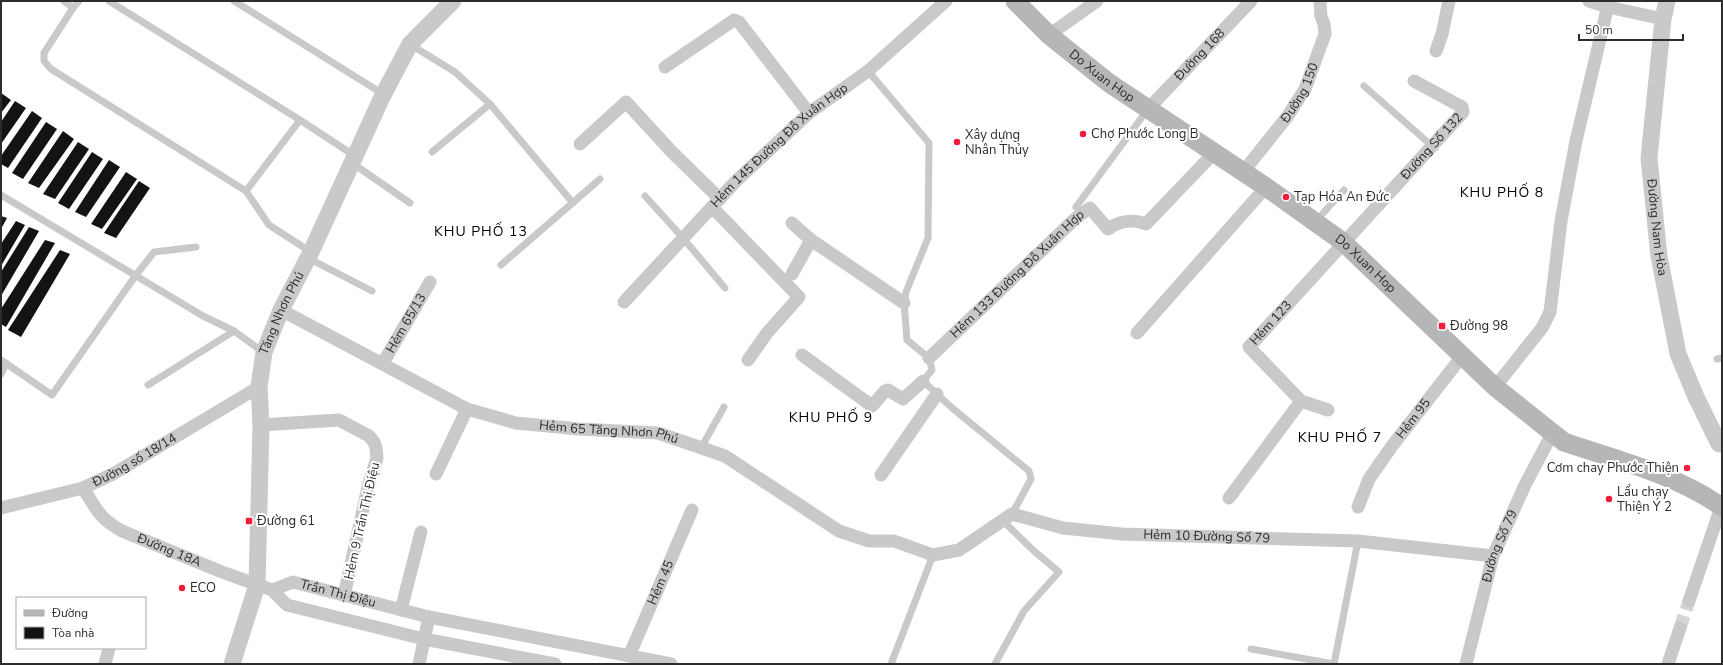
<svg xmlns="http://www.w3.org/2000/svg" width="1723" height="665" font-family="'Nunito Sans',sans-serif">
  <rect width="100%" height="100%" fill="#fff"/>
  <g fill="#131313">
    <polygon points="1,93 11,100 1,113"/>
    <polygon points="15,101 26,108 1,144 1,122"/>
    <polygon points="32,111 42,118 8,168 1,164 1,156"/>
    <polygon points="46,122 57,129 23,179 12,173"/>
    <polygon points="63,131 74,139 39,188 28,183"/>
    <polygon points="78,142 89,149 55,199 43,194"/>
    <polygon points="92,152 103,159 69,209 58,203"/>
    <polygon points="109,160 120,167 86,217 75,212"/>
    <polygon points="126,172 137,179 102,229 91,224"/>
    <polygon points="139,181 150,188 116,238 104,233"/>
    <polygon points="1,216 7,218 1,229"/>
    <polygon points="16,221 25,225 1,266 1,244"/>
    <polygon points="29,227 39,231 1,296 1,272"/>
    <polygon points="45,240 55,243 6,327 1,324 1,309"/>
    <polygon points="60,250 70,254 21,337 8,330"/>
  </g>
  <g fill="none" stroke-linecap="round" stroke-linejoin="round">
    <polyline stroke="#d5d5d5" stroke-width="13" stroke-dasharray="13 6" stroke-linecap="butt" points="1680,628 1689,601"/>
    <g stroke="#c9c9c9" stroke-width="7">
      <polyline points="64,1 73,8"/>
      <polyline points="79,1 73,8 44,53 44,61 51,69 246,191 269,225 311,252"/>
      <polyline points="109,1 300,120 355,156"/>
      <polyline points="234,1 383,94"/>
      <polyline points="411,45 455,72 490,104 573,203"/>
      <polyline points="868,71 929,143 928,238 906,292 904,303 907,340 929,358 932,370 923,381 951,407 1029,471 1031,479 1012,514"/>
      <polyline points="1364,86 1432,146"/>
      <polyline points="432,152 490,104"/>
      <polyline points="352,163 410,203"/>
      <polyline points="246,191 300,120"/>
      <polyline points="1,195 203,316 234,331 263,352"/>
      <polyline points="645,196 683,238 725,288"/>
      <polyline points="1076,207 1148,109"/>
      <polyline points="1316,221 1344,190"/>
      <polyline points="308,258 372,291"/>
      <polyline points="501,265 600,179"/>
      <polyline points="1717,359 1722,358"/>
      <polyline points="1,360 52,395 136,275 154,252 196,247"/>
      <polyline points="1,374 6,363"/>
      <polyline points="148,385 234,331"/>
      <polyline points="701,448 724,407"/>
      <polyline points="1251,649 1334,664 1358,541"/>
      <polyline points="891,664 933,555"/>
      <polyline points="995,664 1024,611 1059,572 1034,551 1002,520"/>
    </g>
    <g stroke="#c9c9c9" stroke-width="13">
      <polyline points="1589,1 1608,7 1663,19"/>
      <polyline points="1049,35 1097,1"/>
      <polyline points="1436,51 1442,34 1449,1"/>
      <polyline points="665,67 734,20 739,22 809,113"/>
      <path id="s1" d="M 1148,109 L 1251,1"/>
      <polyline points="580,144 626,102 671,151 720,199"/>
      <path id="s2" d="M 1243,172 L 1287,117 L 1305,89 L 1325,34 L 1324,24 L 1321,16 L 1320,1"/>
      <polyline points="712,207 799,297 767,333 748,360"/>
      <polyline points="792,223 811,240 904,303"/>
      <polyline points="792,274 811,240"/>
      <path id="s3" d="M 624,302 L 736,181 L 809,113 L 868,71 L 946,1"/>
      <path id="s4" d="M 281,310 L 467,409 L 516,423 L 579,429 L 658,433 L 725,456 L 839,531 L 869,541 L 894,541 L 933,555 L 959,550 L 1012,514 L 1063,528 L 1122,534 L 1358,541 L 1493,556"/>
      <polyline points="1137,333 1266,187"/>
      <polyline points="802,355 872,406 885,391 888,390 903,399 923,381"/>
      <path id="s5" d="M 929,358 L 1077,217 L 1090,208 L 1108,229 C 1119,221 1133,219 1146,224 L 1214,153"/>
      <path id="s6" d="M 383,363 L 430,282"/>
      <polyline points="1495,387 1542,328 1550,312 1561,221 1576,141 1609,1"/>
      <path id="s7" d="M 1328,410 L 1301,401 L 1249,347 L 1463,112 L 1462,107 L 1414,81"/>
      <polyline points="261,425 339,420 369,436 374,442 376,448 377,458 368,487 344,596"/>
      <polyline points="436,474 467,409"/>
      <polyline points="881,475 937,394"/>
      <path id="s8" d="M 83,488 C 96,509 100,519 122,531 L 222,572 L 272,590 L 287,605 L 424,639 L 555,664"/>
      <polyline points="1229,498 1301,401"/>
      <path id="s9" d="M 1358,507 L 1369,479 L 1392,446 L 1463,355"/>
      <path id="s10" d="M 1,508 L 83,488 L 113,474 L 259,387"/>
      <path id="s11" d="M 272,590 L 293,582 L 429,617 L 671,664"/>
      <polyline points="1689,601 1721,507"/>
      <polyline points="401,610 421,532"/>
      <path id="s12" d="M 629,656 L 692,510"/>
      <polyline points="105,664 109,648"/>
      <polyline points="419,664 429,617"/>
      <path id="s13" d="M 1466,664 L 1493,556 L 1525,485 L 1552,434"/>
      <polyline points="1668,664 1680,628"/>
    </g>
    <g stroke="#c9c9c9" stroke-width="17">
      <path id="s14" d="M 1667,1 L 1663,19 L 1649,158 L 1659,256 L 1678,354 L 1696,397 L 1719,444"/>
      <path id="s15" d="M 232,664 L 257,585 L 261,425 L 259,387 L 264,352 L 281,310 L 311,252 L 383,95 L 410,44 L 453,1"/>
    </g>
    <path stroke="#b6b6b6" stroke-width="19" id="s16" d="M 1015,1 L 1049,35 L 1109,83 L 1266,187 L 1343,242 L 1495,387 L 1564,442 C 1617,460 1675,474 1722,507"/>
  </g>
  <g fill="#f61b3b" stroke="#fff" stroke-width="1.5">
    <circle cx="1083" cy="134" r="4"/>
    <circle cx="957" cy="142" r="4"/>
    <circle cx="1286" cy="197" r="4"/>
    <rect x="1438" y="322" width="8" height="8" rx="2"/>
    <circle cx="1687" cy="468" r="4"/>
    <circle cx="1609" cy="499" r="4"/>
    <rect x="245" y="517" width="8" height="8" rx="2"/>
    <circle cx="182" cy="588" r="4"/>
  </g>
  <g text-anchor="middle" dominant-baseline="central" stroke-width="4" stroke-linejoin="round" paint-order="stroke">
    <g font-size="13" fill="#2c2c2c" stroke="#fff">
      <text stroke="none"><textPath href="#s1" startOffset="75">Đường 168</textPath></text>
      <text stroke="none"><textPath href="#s16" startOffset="115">Do Xuan Hop</textPath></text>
      <text stroke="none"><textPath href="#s2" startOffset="98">Đường 150</textPath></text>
      <text stroke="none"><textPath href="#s3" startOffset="221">Hẻm 145 Đường Đỗ Xuân Hợp</textPath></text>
      <text stroke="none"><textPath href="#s7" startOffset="375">Đường Số 132</textPath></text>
      <text stroke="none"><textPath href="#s14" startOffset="228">Đường Nam Hòa</textPath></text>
      <text stroke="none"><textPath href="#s16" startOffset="439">Do Xuan Hop</textPath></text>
      <text stroke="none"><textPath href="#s5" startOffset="122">Hẻm 133 Đường Đỗ Xuân Hợp</textPath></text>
      <text stroke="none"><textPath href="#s15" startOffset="359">Tăng Nhơn Phú</textPath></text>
      <text stroke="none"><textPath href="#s6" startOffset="46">Hẻm 65/13</textPath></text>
      <text stroke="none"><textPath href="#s7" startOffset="136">Hẻm 123</textPath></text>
      <text stroke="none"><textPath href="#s9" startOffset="105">Hẻm 95</textPath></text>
      <text stroke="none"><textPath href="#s4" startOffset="355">Hẻm 65 Tăng Nhơn Phú</textPath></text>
      <text stroke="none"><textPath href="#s10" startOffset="143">Đường số 18/14</textPath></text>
      <text transform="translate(362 521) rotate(-77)">Hẻm 9 Trần Thị Điệu</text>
      <text stroke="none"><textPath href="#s4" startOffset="997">Hẻm 10 Đường Số 79</textPath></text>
      <text stroke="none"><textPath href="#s13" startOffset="123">Đường Số 79</textPath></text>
      <text stroke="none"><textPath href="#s8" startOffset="110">Đường 18A</textPath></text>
      <text stroke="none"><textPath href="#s12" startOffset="80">Hẻm 45</textPath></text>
      <text stroke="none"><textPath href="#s11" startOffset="69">Trần Thị Điệu</textPath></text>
    </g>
    <g font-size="13" fill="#2c2c2c" stroke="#fff" text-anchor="start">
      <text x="1091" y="134">Chợ Phước Long B</text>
      <text x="965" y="135">Xây dựng<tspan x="965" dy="15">Nhân Thủy</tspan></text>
      <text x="1294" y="197">Tạp Hóa An Đức</text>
      <text x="1450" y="326">Đường 98</text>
      <text x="1679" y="468" text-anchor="end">Cơm chay Phước Thiện</text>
      <text x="1617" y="492">Lẩu chay<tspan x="1617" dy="15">Thiện Ý 2</tspan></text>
      <text x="257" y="521">Đường 61</text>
      <text x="190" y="588">ECO</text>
    </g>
    <g font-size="14" letter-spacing="1" fill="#000" stroke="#fff">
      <text x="1502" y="192">KHU PHỐ 8</text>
      <text x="481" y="231">KHU PHỐ 13</text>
      <text x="831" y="417">KHU PHỐ 9</text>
      <text x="1340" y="437">KHU PHỐ 7</text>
    </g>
  </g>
  <rect width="1723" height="665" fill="none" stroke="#2c2c2c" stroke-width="4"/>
  <rect x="16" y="597" width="130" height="52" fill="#ffffff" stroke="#ababab"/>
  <rect x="24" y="610" width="20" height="6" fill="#b6b6b6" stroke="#ababab"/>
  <text x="52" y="617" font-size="12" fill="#2c2c2c">Đường</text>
  <rect x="24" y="627" width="20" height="12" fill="#131313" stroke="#ababab"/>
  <text x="52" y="637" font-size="12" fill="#2c2c2c">Tòa nhà</text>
  <path d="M1579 34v6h104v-6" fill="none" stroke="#2c2c2c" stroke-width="2"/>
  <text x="1585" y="34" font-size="12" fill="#2c2c2c" stroke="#ffffff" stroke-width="3" paint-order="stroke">50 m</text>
</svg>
